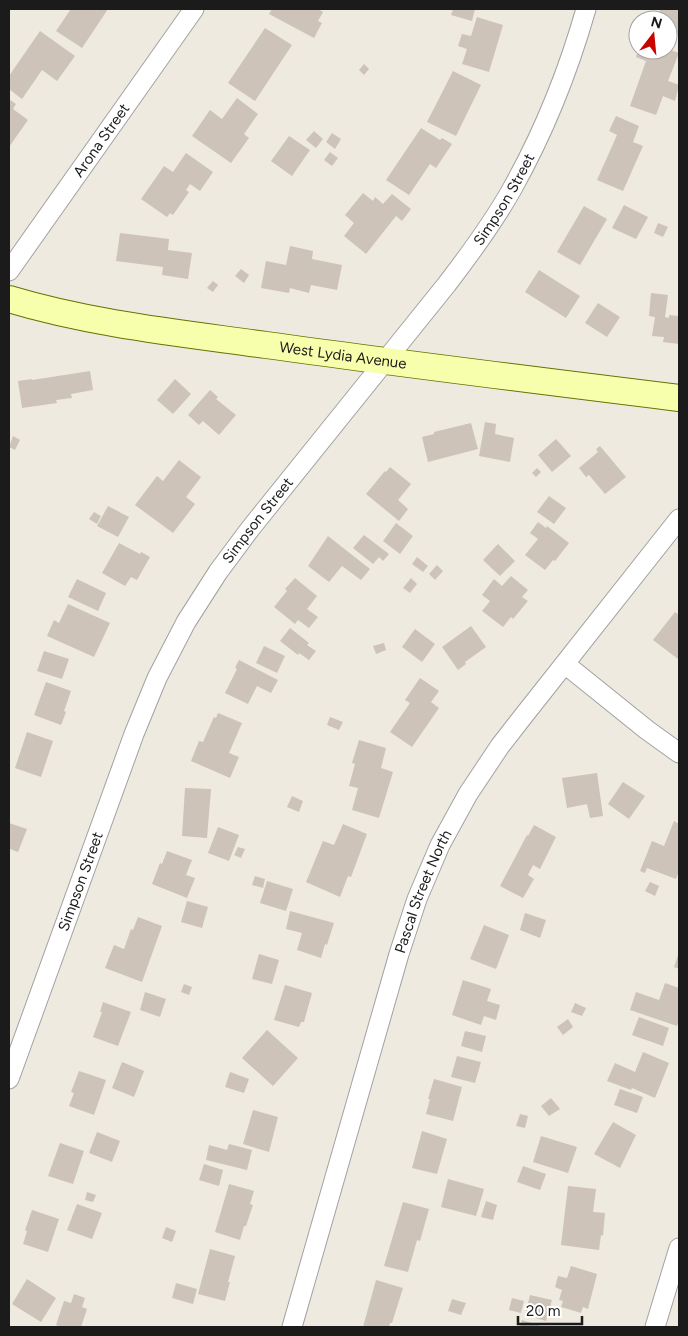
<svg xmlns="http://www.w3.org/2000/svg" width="688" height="1336" font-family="Figtree,sans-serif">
  <rect width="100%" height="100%" fill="#eeeadf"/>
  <g fill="#cec3b8">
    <polygon points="71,9 108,9 82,48 56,31"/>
    <polygon points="272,9 318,9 323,12 318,21 322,23 314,38 269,14"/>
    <polygon points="453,9 475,9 472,21 451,15"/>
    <polygon points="660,9 679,9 679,35 668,32 668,20 657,20"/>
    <polygon points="477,17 503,25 489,72 462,64 467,49 458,46 462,34 471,36"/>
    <polygon points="265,28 292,45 255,101 228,83"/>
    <polygon points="40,31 75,56 57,81 42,70 22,99 9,89 9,76"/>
    <polygon points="668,49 679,53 668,81 679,85 675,101 663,96 656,115 630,106 646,61 636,57 638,50"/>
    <polygon points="364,64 369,69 364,75 359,70"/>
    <polygon points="453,71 481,85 456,136 427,122"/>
    <polygon points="237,98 258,114 244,134 249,138 231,163 192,136 210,110 222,119"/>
    <polygon points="9,99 16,104 13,109 28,120 9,147"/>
    <polygon points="616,116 639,126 633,142 643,146 623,191 597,180 617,135 609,131"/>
    <polygon points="421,128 440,140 442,138 452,144 436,168 430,164 409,195 386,180"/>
    <polygon points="314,131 323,139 316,148 306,140"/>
    <polygon points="332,133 341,139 335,149 326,142"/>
    <polygon points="289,136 310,150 292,176 271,161"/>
    <polygon points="330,152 338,158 332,166 324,160"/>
    <polygon points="186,153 213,172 200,191 190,184 186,190 189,192 173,215 170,213 167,217 141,199 164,166 173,172"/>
    <polygon points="363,193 373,201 375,197 383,204 392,194 411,209 402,221 396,216 366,254 344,236 354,223 345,215"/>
    <polygon points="624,205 648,217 636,239 612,228"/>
    <polygon points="584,206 607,219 580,265 557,252"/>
    <polygon points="658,223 668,227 663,237 654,233"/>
    <polygon points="120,233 169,239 168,250 192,253 188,279 162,275 163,267 116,261"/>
    <polygon points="290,246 313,251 312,259 342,265 337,290 311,285 309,293 290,288 289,293 261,288 266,261 286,265"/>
    <polygon points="241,269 249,275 244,283 235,276"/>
    <polygon points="539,270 580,296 566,318 525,292"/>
    <polygon points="213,281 218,285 213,292 207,288"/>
    <polygon points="651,293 668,295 665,317 669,318 669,315 679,316 679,344 663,342 664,337 652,336 655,317 649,316"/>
    <polygon points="598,303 620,317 607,337 585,323"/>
    <polygon points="90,371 93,390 71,394 72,398 56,400 57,403 22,408 18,381 32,379 32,380"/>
    <polygon points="175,379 191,394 173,414 157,400"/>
    <polygon points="210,390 218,397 216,399 236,415 219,435 203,421 199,425 188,415"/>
    <polygon points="485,422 496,424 495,434 514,438 510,462 479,456"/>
    <polygon points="471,423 478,449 428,462 422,437 434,434 434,432"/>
    <polygon points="13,436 20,440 15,450 9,447"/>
    <polygon points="556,439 571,456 552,472 538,455"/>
    <polygon points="600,446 626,477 605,494 589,475 586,477 579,468 598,452 596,449"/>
    <polygon points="179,460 201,477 186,497 195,504 173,533 135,505 157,476 163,481"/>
    <polygon points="390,467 411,484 398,500 408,509 399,521 366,494 385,471 386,472"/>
    <polygon points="537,468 541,472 536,477 532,473"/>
    <polygon points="549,496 566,508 554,524 537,512"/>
    <polygon points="108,506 129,517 118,537 97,526"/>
    <polygon points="94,512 101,516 97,524 89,519"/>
    <polygon points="538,522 546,528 547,526 569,543 555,561 553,560 545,570 525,555 538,539 530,533"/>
    <polygon points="396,523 413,536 400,554 383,541"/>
    <polygon points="364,535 389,554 383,561 379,557 373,564 353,548"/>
    <polygon points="328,536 370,569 361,580 342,566 329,582 308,566"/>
    <polygon points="119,543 140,554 141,552 150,557 137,580 131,577 125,586 102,573"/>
    <polygon points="498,544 515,561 500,576 483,560"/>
    <polygon points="417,557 428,566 423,572 412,564"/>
    <polygon points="437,565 443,571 435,580 429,574"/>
    <polygon points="511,576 528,590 522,597 528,601 513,619 511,617 503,627 482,611 490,601 482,595 494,579 502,586"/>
    <polygon points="295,578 317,596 307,609 318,617 309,628 298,620 295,624 274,607 287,591 285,589"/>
    <polygon points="411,578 417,584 410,593 403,588"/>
    <polygon points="77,579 106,593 98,611 68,597"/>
    <polygon points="68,604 110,623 94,657 47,636 54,620 59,623"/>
    <polygon points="675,612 679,615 679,657 678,659 653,640"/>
    <polygon points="471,626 486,647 465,662 466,664 458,670 442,647"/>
    <polygon points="290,628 309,643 307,645 316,651 309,660 299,653 298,655 280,641"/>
    <polygon points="415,629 435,644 422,662 402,647"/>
    <polygon points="384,643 386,650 376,654 373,646"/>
    <polygon points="264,646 285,656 277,673 256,663"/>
    <polygon points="44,651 69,659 62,679 37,671"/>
    <polygon points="239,660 278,680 271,693 257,686 248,704 225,693 237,669 235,668"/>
    <polygon points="420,678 439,691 431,702 439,708 412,747 390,732 410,703 405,700"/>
    <polygon points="46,682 71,691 64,711 66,712 61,725 34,715"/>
    <polygon points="218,713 242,723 229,753 239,757 230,778 191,761 199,741 203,742 214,717 216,718"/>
    <polygon points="330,717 343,722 339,730 327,725"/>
    <polygon points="27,732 53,741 41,777 15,768"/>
    <polygon points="359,740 386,748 381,768 393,772 379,818 352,810 358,788 349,786 355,764 352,763"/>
    <polygon points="597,773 603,816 590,818 587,804 567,808 562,778"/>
    <polygon points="623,782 645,796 629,819 608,804"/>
    <polygon points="185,788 211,789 207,838 182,836"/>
    <polygon points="292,796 303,801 299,812 287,807"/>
    <polygon points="674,821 679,824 679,871 676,879 647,868 645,873 640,871 652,841 664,846"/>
    <polygon points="9,823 27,829 18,852 10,849 9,853"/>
    <polygon points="343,824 367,834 351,877 348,876 340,897 306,882 323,841 334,845"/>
    <polygon points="534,825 556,837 540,869 533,865 528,875 534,879 523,898 500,886 527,835 528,836"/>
    <polygon points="218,827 239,835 229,861 208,853"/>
    <polygon points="238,847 245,849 241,858 234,855"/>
    <polygon points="167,851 192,860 186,875 195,878 187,898 152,884 160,863 162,864"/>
    <polygon points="255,876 265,879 263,888 252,885"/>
    <polygon points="267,881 293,889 286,911 260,903"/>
    <polygon points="650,882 659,886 655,896 645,891"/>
    <polygon points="187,901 208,907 202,928 181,922"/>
    <polygon points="290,911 334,923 327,945 325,944 321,958 297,950 302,933 286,929"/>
    <polygon points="525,913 546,920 540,938 520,930"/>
    <polygon points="138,917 162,926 142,982 105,968 114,945 124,949 131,929 133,930"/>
    <polygon points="484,925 509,935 496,969 470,959"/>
    <polygon points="679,952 679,969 674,967"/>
    <polygon points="259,954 279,960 272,984 252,979"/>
    <polygon points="463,980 491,989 487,1001 500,1005 496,1020 484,1016 481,1025 452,1015"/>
    <polygon points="665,983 679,988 679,1020 677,1026 630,1010 636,992 659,1000"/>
    <polygon points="184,984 192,987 189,995 181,992"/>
    <polygon points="285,985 312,993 304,1022 301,1022 299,1027 274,1020"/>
    <polygon points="145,992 166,999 160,1017 140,1010"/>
    <polygon points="103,1002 131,1012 118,1046 93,1037 102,1012 100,1012"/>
    <polygon points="575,1003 586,1008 582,1016 571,1012"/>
    <polygon points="639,1017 669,1028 663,1046 632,1035"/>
    <polygon points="568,1019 573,1027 563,1035 557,1027"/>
    <polygon points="267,1030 298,1058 273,1086 242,1058"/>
    <polygon points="465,1031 486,1036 482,1052 461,1046"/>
    <polygon points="643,1052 669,1063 655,1098 632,1088 631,1090 607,1081 615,1063 635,1072"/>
    <polygon points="457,1056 481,1062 475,1083 451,1077"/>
    <polygon points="122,1062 144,1071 134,1097 112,1088"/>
    <polygon points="79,1071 106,1080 94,1115 69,1106 74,1093 71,1092"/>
    <polygon points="230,1072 249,1079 244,1093 225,1087"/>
    <polygon points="434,1079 462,1087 453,1121 426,1114 430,1099 428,1099"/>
    <polygon points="620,1089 643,1097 637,1113 614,1105"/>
    <polygon points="551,1098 560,1109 549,1116 541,1106"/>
    <polygon points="253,1110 278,1117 269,1152 243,1144"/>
    <polygon points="520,1114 528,1116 525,1128 516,1126"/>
    <polygon points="613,1122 636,1135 620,1168 594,1154"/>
    <polygon points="422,1131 447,1139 437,1174 412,1168"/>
    <polygon points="97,1132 120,1141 112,1162 89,1153"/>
    <polygon points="541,1136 577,1147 568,1173 533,1162"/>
    <polygon points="60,1143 84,1151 73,1184 48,1176"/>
    <polygon points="229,1144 252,1150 247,1170 206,1160 209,1145 227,1150"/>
    <polygon points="204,1164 223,1170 219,1186 199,1180"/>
    <polygon points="523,1166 546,1174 540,1190 517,1182"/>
    <polygon points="448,1179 484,1189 476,1216 441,1207"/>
    <polygon points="229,1184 254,1191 250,1204 253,1205 246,1226 244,1226 240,1240 215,1232"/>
    <polygon points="568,1186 596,1189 593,1212 605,1213 603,1236 601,1235 599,1250 561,1245"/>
    <polygon points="87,1192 96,1195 93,1202 85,1200"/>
    <polygon points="486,1201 497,1205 493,1220 481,1217"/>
    <polygon points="403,1202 429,1209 420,1241 417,1240 408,1272 384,1266"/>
    <polygon points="77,1204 102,1213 92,1239 67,1230"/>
    <polygon points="32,1210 59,1219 48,1252 23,1244 27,1231 25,1230"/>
    <polygon points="166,1227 176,1231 172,1242 162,1238"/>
    <polygon points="210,1249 235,1256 228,1282 230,1282 225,1301 198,1294"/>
    <polygon points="571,1266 597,1274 588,1309 583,1307 581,1313 561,1307 563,1301 559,1300 562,1290 555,1287 558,1276 567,1278"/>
    <polygon points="27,1279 56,1298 41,1322 12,1304"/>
    <polygon points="376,1280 403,1288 392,1323 390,1323 389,1327 363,1327"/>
    <polygon points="176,1283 197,1289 193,1304 172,1298"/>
    <polygon points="74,1294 85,1298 82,1307 87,1309 81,1327 61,1327 56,1325 64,1301 71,1303"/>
    <polygon points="530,1295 552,1300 546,1321 525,1315"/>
    <polygon points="512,1298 524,1301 521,1313 509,1310"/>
    <polygon points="452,1299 466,1303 461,1315 448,1311"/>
    <polygon points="522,1320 544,1327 520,1327"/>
  </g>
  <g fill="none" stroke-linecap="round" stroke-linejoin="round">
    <defs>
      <g id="street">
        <path id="s1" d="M 9,271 L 194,9"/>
        <polyline points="565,664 647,730 679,753"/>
        <path id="s2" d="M 9,1079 L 134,734 L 157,678 L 186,622 L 218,572 L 250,529 L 447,284 C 470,254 493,223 512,189 C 544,132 568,72 586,9"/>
        <path id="s3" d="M 292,1327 L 399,954 L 417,899 L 440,845 L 468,794 L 500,746 L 521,719 L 679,519"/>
        <polyline points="655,1327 679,1248"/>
      </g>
      <g id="secondary">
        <path id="s4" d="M 9,299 C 92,324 180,333 266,345 C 403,364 541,381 679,398"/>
      </g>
    </defs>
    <use href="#street" stroke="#a2a2a2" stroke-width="21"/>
    <use href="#secondary" stroke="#637400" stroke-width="28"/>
    <use href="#street" stroke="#fff" stroke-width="19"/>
    <use href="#secondary" stroke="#f8ffac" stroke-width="26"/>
  </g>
  <g text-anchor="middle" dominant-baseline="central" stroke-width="4" stroke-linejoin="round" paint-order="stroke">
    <g font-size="15" fill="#1b1b1b" stroke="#fff">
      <text stroke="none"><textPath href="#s1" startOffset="160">Arona Street</textPath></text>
      <text stroke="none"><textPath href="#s2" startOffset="1020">Simpson Street</textPath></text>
      <text stroke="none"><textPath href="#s4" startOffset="339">West Lydia Avenue</textPath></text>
      <text stroke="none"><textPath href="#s2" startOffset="615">Simpson Street</textPath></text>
      <text stroke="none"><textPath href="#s2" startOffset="210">Simpson Street</textPath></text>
      <text stroke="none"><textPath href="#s3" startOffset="455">Pascal Street North</textPath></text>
    </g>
  </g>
  <rect width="688" height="1336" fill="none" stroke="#1b1b1b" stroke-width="20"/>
  <g transform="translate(653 35) rotate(16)"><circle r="24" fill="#ffffff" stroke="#a4a4a4"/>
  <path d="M0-4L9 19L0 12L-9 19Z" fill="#c60700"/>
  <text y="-8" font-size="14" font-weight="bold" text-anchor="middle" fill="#1b1b1b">N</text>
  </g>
  <path d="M518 1316v8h64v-8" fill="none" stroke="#1b1b1b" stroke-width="2.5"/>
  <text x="526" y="1316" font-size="15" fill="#1b1b1b" stroke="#ffffff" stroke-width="4" paint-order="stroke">20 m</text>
</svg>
